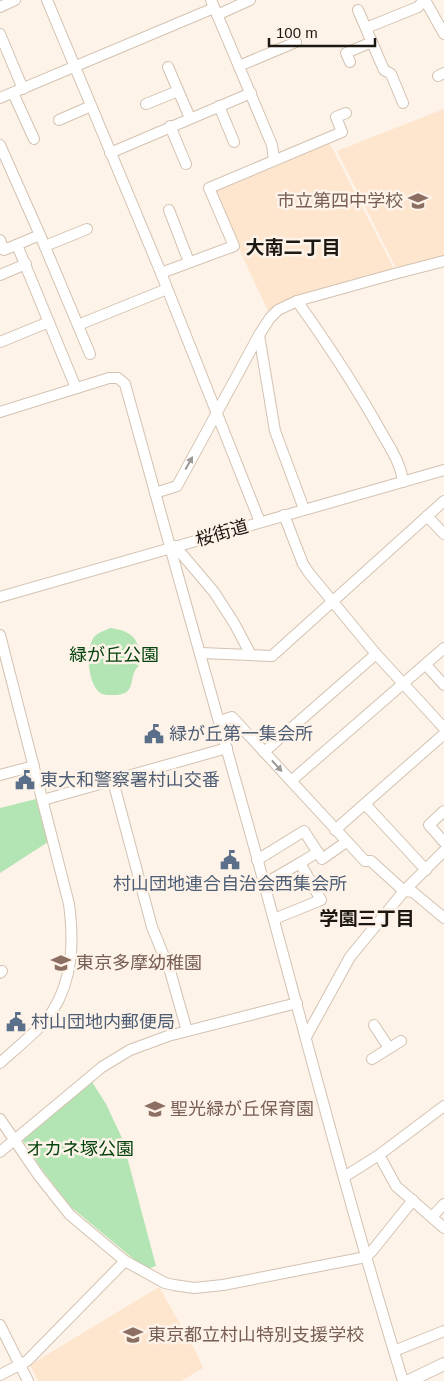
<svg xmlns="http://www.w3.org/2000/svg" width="444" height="1381" font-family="Arial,'Noto Sans JP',sans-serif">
  <rect width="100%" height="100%" fill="#fdf3e8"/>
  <g fill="#fde5ce">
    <polygon points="444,109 444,257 396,268 337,151"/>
    <polygon points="329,142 394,269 297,299 269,313 212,191"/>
    <polygon points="159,1287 196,1352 203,1368 181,1381 38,1381 30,1365"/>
  </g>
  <g fill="#b3e4b3">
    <path d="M 110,628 C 125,630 135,634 139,648 C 140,653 141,659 140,664 C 138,667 135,669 134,673 C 130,685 133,693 117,695 C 112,695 103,696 99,692 C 88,682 85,649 94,637 C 98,632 105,631 110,628 Z"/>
    <polygon points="36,799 48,842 0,873 0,808"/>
    <polygon points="92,1082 106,1104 122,1138 156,1266 147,1269 137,1262 71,1207 43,1171 22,1139"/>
  </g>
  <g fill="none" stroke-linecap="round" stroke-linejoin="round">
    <defs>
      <g id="minor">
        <polyline points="47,0 159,268 260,522"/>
        <polyline points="211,0 272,145 274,160"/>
        <polyline points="425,0 444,34"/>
        <polyline points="0,7 15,0"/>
        <polyline points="358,10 384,70 391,74 403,103"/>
        <polyline points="217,15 250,0"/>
        <polyline points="366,28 418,7 424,0"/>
        <polyline points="0,34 23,89"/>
        <polyline points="350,62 346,53 372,42"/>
        <polyline points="239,66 296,42"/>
        <polyline points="168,67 190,118"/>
        <polyline points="438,76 444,73"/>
        <polyline points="13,93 34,139"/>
        <polyline points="0,98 214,8"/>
        <polyline points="146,104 178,91"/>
        <polyline points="219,106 234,142"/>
        <polyline points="59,120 91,106"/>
        <polyline points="170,126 186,164"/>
        <polyline points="0,145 40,235 90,354"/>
        <polyline points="110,153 251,93"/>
        <polyline points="169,210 189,262"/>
        <polyline points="0,240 4,250 40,235"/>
        <polyline points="17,245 76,388"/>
        <polyline points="45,246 87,229"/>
        <polyline points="161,273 234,246 209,188 342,132 336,117 346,113"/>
        <polyline points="0,275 26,264"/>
        <path d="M 297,301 C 327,343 355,385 380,430 C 389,446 401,463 403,482"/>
        <polyline points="78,325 167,289"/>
        <polyline points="259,335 275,431 304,509"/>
        <polyline points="0,342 49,322"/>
        <path d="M 0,412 L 109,378 L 118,378 L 125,384 C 167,540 212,694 255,850 C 303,1027 349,1205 403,1381"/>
        <polyline points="155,493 177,486 259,335 270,318 278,310 297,301 394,274 444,261"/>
        <polyline points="284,515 303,564 309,573 376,654 444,728"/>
        <polyline points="427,516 444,534"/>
        <polyline points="175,546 214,592 234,623 251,655"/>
        <polyline points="0,597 444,470"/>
        <path d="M 0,635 L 69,904 C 74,942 73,979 52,1012 C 39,1031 17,1047 0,1063"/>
        <polyline points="201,653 272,656 444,501"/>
        <polyline points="426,665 444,685"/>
        <polyline points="220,721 232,717 365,861 371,861 404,891 413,892 444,918"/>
        <polyline points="264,752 376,654"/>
        <polyline points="0,775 34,766"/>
        <polyline points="113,781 152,927 170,971 187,1031"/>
        <polyline points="291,781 444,648"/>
        <polyline points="43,800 227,748"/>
        <polyline points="365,804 426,870"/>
        <polyline points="444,811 429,825 444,842"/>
        <polyline points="335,830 444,734"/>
        <polyline points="257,860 304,831 322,859 346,842"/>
        <polyline points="300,863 318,852"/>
        <polyline points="264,884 300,863 321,900 274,919"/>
        <polyline points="0,973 2,971"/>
        <polyline points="374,1025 389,1048"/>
        <polyline points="306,1037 350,957 404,891 444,851"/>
        <polyline points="372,1059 401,1041"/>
        <polyline points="0,1119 39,1176 70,1215 125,1261 165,1283 174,1285 194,1288 223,1285 366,1257 372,1251 413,1200"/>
        <polyline points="0,1152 102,1067 130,1050 168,1036 297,1003"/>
        <polyline points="379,1155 396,1186 444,1228"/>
        <polyline points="344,1177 379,1155 444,1106"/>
        <polyline points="432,1217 444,1204"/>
        <polyline points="0,1325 28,1381"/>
        <polyline points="394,1351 444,1331"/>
        <polyline points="0,1375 27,1361 125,1261"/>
      </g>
      <polyline id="major" points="409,1381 444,1364"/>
    </defs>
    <use href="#minor" stroke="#d3c2b1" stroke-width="12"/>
    <use href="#major" stroke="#d3c2b1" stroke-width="14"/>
    <use href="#minor" stroke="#fff" stroke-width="10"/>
    <use href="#major" stroke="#fff" stroke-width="12"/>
  </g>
  <defs><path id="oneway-solid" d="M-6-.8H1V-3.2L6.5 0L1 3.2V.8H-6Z" transform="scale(1.25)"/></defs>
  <g fill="#9a9794">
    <use href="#oneway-solid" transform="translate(189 463) rotate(-61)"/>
    <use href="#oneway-solid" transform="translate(277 766) rotate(47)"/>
  </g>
  <defs>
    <symbol id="school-bare" viewBox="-9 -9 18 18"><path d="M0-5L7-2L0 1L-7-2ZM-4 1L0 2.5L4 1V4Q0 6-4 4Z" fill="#8d6e63" stroke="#fdf3e8" stroke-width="2.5" paint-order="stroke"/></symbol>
    <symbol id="civic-bare" viewBox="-9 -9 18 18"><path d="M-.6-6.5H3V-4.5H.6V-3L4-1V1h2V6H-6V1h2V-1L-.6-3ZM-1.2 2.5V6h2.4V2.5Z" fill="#5c6f8a" stroke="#fdf3e8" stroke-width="2.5" paint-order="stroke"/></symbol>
  </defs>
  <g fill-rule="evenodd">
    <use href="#school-bare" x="404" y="187" width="28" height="28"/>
    <use href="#civic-bare" x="140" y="720" width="28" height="28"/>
    <use href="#civic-bare" x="11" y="766" width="28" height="28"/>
    <use href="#civic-bare" x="216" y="846" width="28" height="28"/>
    <use href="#school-bare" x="47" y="949" width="28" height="28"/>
    <use href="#civic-bare" x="2" y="1008" width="28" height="28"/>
    <use href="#school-bare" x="141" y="1095" width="28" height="28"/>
    <use href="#school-bare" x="119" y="1321" width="28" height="28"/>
  </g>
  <g text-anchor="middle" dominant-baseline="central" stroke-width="5" stroke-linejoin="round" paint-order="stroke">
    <g font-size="18" fill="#785e54" stroke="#fdf3e8" text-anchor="start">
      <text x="403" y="201" text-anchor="end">市立第四中学校</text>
      <text x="76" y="963">東京多摩幼稚園</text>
      <text x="170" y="1109">聖光緑が丘保育園</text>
      <text x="148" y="1335">東京都立村山特別支援学校</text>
    </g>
    <g font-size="18" fill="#1e1812" stroke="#fdf3e8">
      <text transform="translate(222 533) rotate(-16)">桜街道</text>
    </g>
    <g font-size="18" fill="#05430e" stroke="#fdf3e8">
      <text x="114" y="655">緑が丘公園</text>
      <text x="80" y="1149">オカネ塚公園</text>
    </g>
    <g font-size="18" fill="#4e5e75" stroke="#fdf3e8" text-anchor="start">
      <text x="169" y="734">緑が丘第一集会所</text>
      <text x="40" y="780">東大和警察署村山交番</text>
      <text x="230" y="884" text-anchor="middle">村山団地連合自治会西集会所</text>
      <text x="31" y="1022">村山団地内郵便局</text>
    </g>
    <g font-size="19" font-weight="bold" fill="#1e1812" stroke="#fdf3e8">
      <text x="293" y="247">大南二丁目</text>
      <text x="367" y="918">学園三丁目</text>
    </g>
  </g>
  <path d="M269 38v8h106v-8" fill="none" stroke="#1e1812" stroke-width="2.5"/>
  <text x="276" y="38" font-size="15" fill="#1e1812" stroke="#fdf3e8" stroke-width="4" paint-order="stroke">100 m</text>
</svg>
